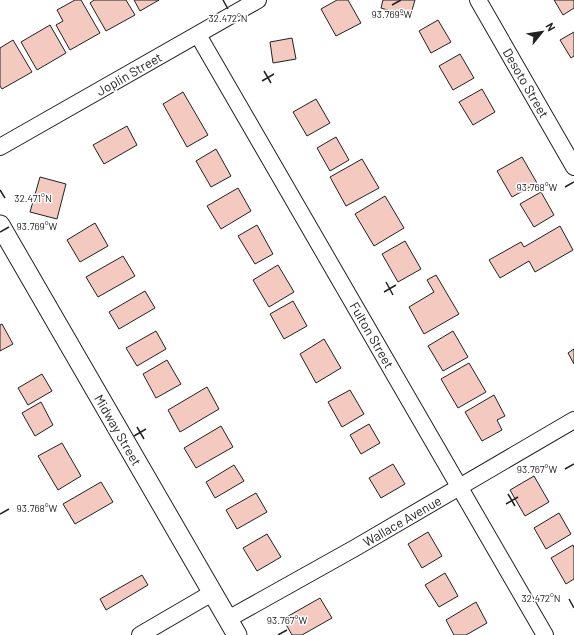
<svg xmlns="http://www.w3.org/2000/svg" width="574" height="635" font-family="Barlow,sans-serif">
  <rect width="100%" height="100%" fill="#fff"/>
  <g fill="#f3c9c0" stroke="#222">
    <polygon points="75,0 81,0 100,33 70,50 56,25 63,21 57,10"/>
    <polygon points="94,0 126,0 135,15 106,31 90,3"/>
    <polygon points="134,0 159,0 140,11"/>
    <polygon points="337,0 348,0 361,23 336,36 321,9"/>
    <polygon points="383,0 415,0 410,17 381,8"/>
    <polygon points="554,0 574,0 574,8 563,15"/>
    <polygon points="438,20 451,42 431,53 419,31"/>
    <polygon points="50,25 66,53 37,70 21,42"/>
    <polygon points="574,32 574,56 571,58 560,40"/>
    <polygon points="292,38 296,59 273,63 270,42"/>
    <polygon points="13,40 32,72 2,89 0,86 0,48"/>
    <polygon points="460,54 474,78 453,90 439,66"/>
    <polygon points="482,89 495,112 473,125 459,102"/>
    <polygon points="183,92 208,135 187,147 163,104"/>
    <polygon points="316,99 330,123 307,136 293,112"/>
    <polygon points="127,126 137,145 104,164 93,145"/>
    <polygon points="336,137 349,160 330,171 317,148"/>
    <polygon points="216,149 231,176 211,187 196,161"/>
    <polygon points="522,157 537,183 512,197 497,171"/>
    <polygon points="362,159 379,188 346,206 330,177"/>
    <polygon points="40,177 66,184 57,219 30,212"/>
    <polygon points="238,188 251,211 221,229 207,206"/>
    <polygon points="541,192 554,215 534,227 520,204"/>
    <polygon points="385,196 404,228 374,246 355,214"/>
    <polygon points="95,223 108,246 80,262 67,240"/>
    <polygon points="257,225 273,254 255,264 238,236"/>
    <polygon points="560,226 573,250 535,272 529,261 500,278 489,260 521,242 524,247"/>
    <polygon points="405,241 421,269 398,282 382,254"/>
    <polygon points="123,256 135,276 98,297 86,277"/>
    <polygon points="278,265 294,292 269,307 253,280"/>
    <polygon points="436,275 459,314 424,334 409,307 434,292 427,280"/>
    <polygon points="145,291 155,308 119,329 109,312"/>
    <polygon points="293,301 307,326 284,339 270,314"/>
    <polygon points="2,324 13,344 0,351 0,325"/>
    <polygon points="156,331 166,349 137,366 126,348"/>
    <polygon points="453,331 468,357 443,371 428,346"/>
    <polygon points="324,339 341,368 316,383 300,354"/>
    <polygon points="574,349 574,364 568,353"/>
    <polygon points="167,360 181,384 156,398 143,374"/>
    <polygon points="469,363 486,392 458,408 441,379"/>
    <polygon points="42,374 52,391 28,405 18,388"/>
    <polygon points="207,387 219,409 180,432 168,410"/>
    <polygon points="350,390 364,414 342,427 328,402"/>
    <polygon points="494,395 505,416 497,420 502,430 482,441 465,412"/>
    <polygon points="41,402 53,425 35,436 22,413"/>
    <polygon points="369,424 380,443 361,454 350,435"/>
    <polygon points="221,426 233,447 196,468 184,448"/>
    <polygon points="62,443 81,476 58,490 38,456"/>
    <polygon points="393,464 405,484 381,498 369,478"/>
    <polygon points="234,465 244,481 215,498 206,482"/>
    <polygon points="534,476 549,502 525,516 510,490"/>
    <polygon points="101,482 113,502 75,524 63,504"/>
    <polygon points="256,493 267,512 237,529 226,510"/>
    <polygon points="559,513 571,534 546,549 534,528"/>
    <polygon points="428,532 442,556 422,568 408,544"/>
    <polygon points="267,534 281,557 257,571 243,548"/>
    <polygon points="573,545 574,548 574,579 566,584 551,558"/>
    <polygon points="445,573 458,596 439,607 425,585"/>
    <polygon points="142,575 148,585 106,610 100,599"/>
    <polygon points="320,598 332,618 302,635 292,635 283,619"/>
    <polygon points="476,602 487,623 466,635 454,635 446,620"/>
  </g>
  <g fill="none" stroke-linecap="round" stroke-linejoin="round">
    <defs>
      <g id="minor">
        <polyline points="478,0 574,167"/>
        <polyline points="198,35 545,635"/>
        <polyline points="0,147 258,0"/>
        <polyline points="228,619 355,548 574,420"/>
        <polyline points="140,635 212,593"/>
      </g>
      <polyline id="tertiary" points="0,225 237,635"/>
    </defs>
    <use href="#minor" stroke="#222" stroke-width="18"/>
    <use href="#tertiary" stroke="#222" stroke-width="21"/>
    <use href="#minor" stroke="#fff" stroke-width="16"/>
    <use href="#tertiary" stroke="#fff" stroke-width="19"/>
  </g>
  <path fill="none" stroke="#222" stroke-width="1.5" d="M 223,0 L 228,9M 392,5 L 401,0M 264,71 L 271,83M 262,81 L 274,74M 565,187 L 574,182M 0,190 L 5,198M 0,232 L 9,227M 386,282 L 393,295M 384,292 L 396,285M 137,427 L 144,439M 134,436 L 146,429M 565,469 L 574,464M 508,494 L 515,506M 506,504 L 518,497M 0,514 L 9,509M 569,599 L 574,608M 278,635 L 287,630"/>
  <g text-anchor="middle" dominant-baseline="central" stroke-width="3" stroke-linejoin="round" paint-order="stroke">
    <g font-size="13" fill="#222" stroke="#fff">
      <text transform="translate(129 74) rotate(-30)">Joplin Street</text>
      <text transform="translate(526 83) rotate(60)">Desoto Street</text>
      <text transform="translate(372 335) rotate(60)">Fulton Street</text>
      <text transform="translate(118 430) rotate(60)">Midway Street</text>
      <text transform="translate(402 521) rotate(-30)">Wallace Avenue</text>
    </g>
  </g>
  <g font-size="10" text-anchor="middle" fill="#222" stroke="#fff" stroke-width="3" stroke-linejoin="round" paint-order="stroke">
    <text x="392" y="18">93.769°W</text>
    <text x="228" y="22">32.472°N</text>
    <text x="537" y="191">93.768°W</text>
    <text x="33" y="202">32.471°N</text>
    <text x="37" y="230">93.769°W</text>
    <text x="537" y="473">93.767°W</text>
    <text x="37" y="512">93.768°W</text>
    <text x="541" y="602">32.472°N</text>
    <text x="287" y="624">93.767°W</text>
  </g>
  <g transform="translate(542 32) rotate(60)" stroke="#ffffff" stroke-width="3" paint-order="stroke">
  <path d="M0-3L7 15L0 10L-7 15Z" fill="#222222"/>
  <text y="-6" font-size="11" font-weight="bold" text-anchor="middle" fill="#222222">N</text>
  </g>
</svg>
